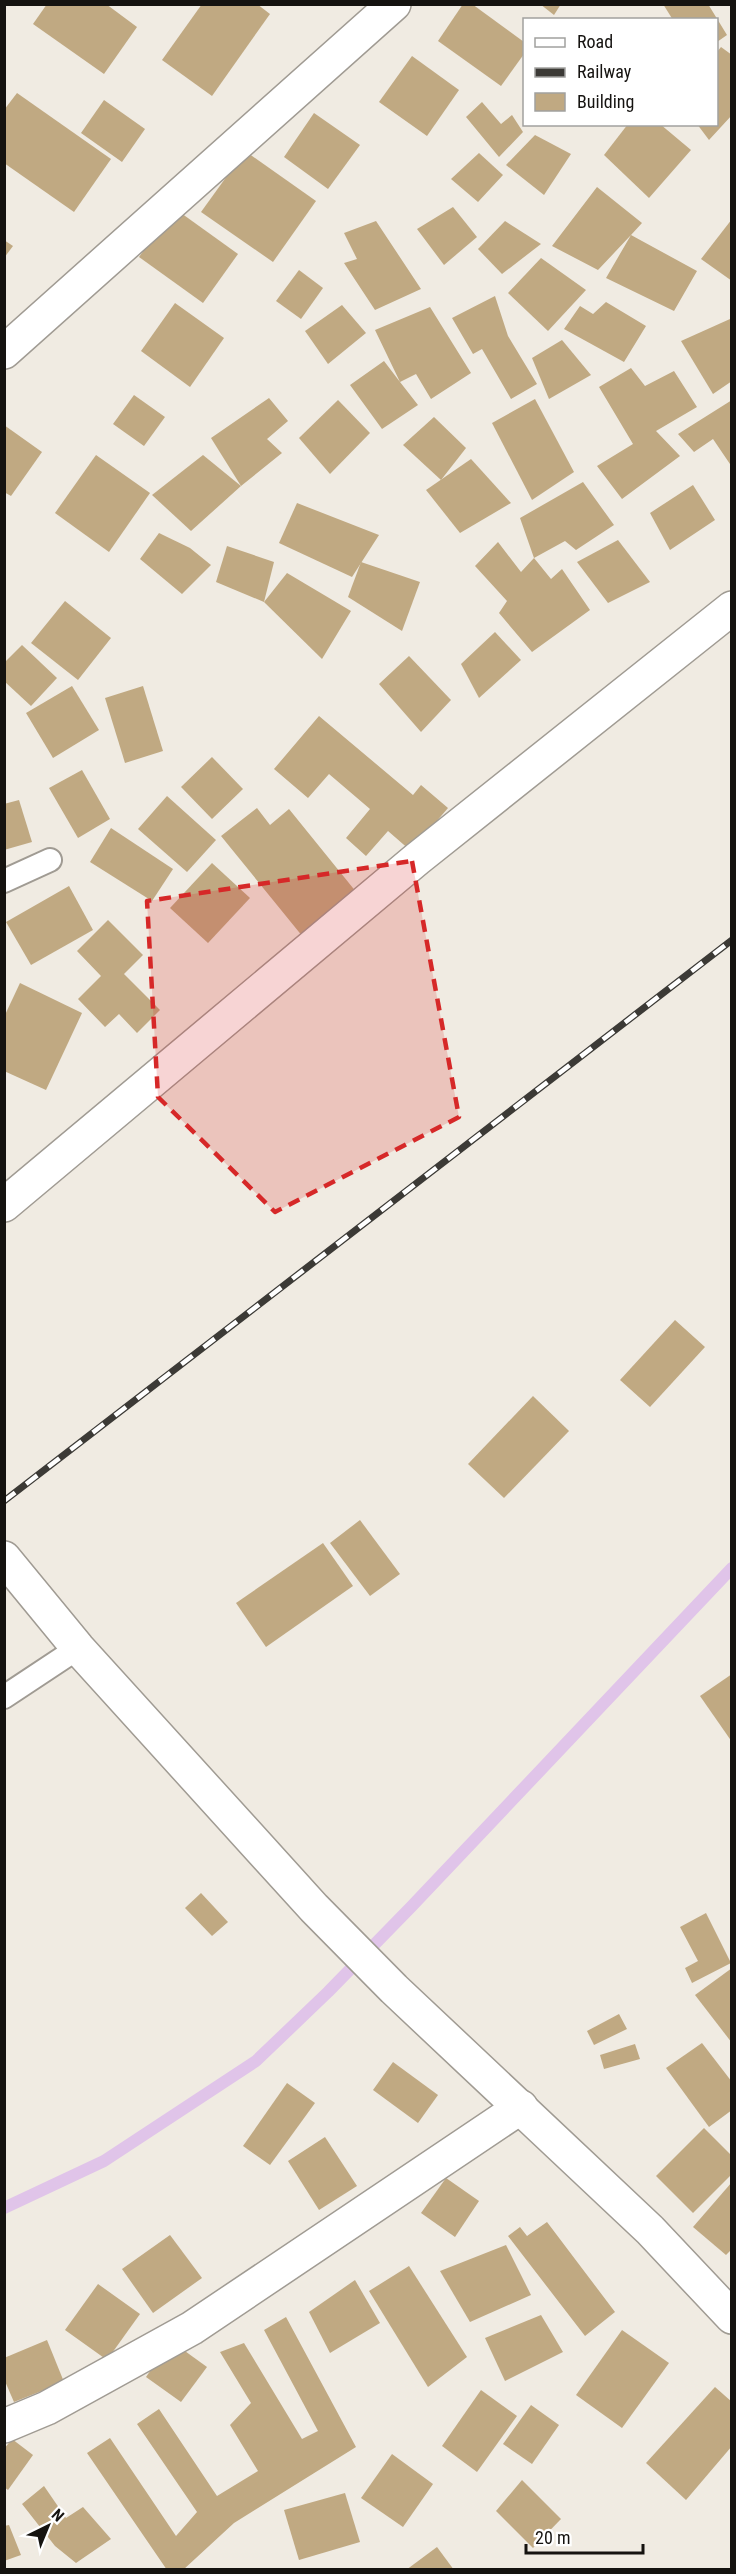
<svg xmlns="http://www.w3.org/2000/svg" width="736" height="2574" font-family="'Roboto Condensed',sans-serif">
  <rect width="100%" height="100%" fill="#f0ebe2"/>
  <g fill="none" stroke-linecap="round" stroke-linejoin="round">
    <polyline stroke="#e0c4e9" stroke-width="12" points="4,2208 104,2161 256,2061 328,1992 411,1907 732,1568"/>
  </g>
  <g fill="#c0a982">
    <polygon points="47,4 106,4 137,27 104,74 33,24"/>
    <polygon points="202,4 257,4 270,14 212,96 162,60"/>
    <polygon points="463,4 472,4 524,42 524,54 501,86 438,41"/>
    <polygon points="540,4 561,4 554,15"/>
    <polygon points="663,4 708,4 727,35 717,42 717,20 673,20"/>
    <polygon points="721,47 732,55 732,115 709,140 697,124 717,124 717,52"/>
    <polygon points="412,56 459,90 427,136 379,102"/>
    <polygon points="17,93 111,159 74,212 4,163 4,110"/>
    <polygon points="104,100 145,129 122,162 81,133"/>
    <polygon points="482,102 501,124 512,115 523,132 499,157 466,117"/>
    <polygon points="314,113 360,145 328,189 284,157"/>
    <polygon points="628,124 660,124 691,150 649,198 604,155"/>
    <polygon points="535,135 571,154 544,195 506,165"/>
    <polygon points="245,151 316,201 273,262 201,212"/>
    <polygon points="479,153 503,175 478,202 451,179"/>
    <polygon points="597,187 642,223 631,235 697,271 674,311 606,278 631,235 598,270 552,246"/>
    <polygon points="453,207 477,237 444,265 417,229"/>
    <polygon points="174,208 238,254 203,303 139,257"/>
    <polygon points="732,219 732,281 701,259"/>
    <polygon points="376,221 421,289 375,310 344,263 357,259 344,233"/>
    <polygon points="505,221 541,244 502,274 478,249"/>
    <polygon points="4,240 13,246 4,258"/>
    <polygon points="541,258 586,290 548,331 508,293"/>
    <polygon points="299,270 323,288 301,319 276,301"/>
    <polygon points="495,296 508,336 537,384 511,399 482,349 473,354 452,318"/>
    <polygon points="606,302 646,326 624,362 564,329 580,306 593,314"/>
    <polygon points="175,303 224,338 190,387 141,351"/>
    <polygon points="342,305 366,333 328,364 305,331"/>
    <polygon points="430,307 471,373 431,399 416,374 400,382 418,405 382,429 350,385 384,361 400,382 375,330"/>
    <polygon points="730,319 732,381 713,394 681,341"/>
    <polygon points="562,340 591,375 549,399 532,358"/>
    <polygon points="631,368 645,386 674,371 697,407 656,431 680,456 622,499 597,466 633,444 599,387"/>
    <polygon points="134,395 165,417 144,446 113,424"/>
    <polygon points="269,398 288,421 267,439 282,453 241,486 211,438"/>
    <polygon points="535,399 574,472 532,500 492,423"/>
    <polygon points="338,400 370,433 330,474 299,438"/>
    <polygon points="732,400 732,467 713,439 694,452 678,434"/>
    <polygon points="434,417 466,448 441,480 403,445"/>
    <polygon points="4,425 42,452 11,496 4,492"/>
    <polygon points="96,455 150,493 109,552 55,513"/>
    <polygon points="203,455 241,486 191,531 152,495"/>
    <polygon points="471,459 511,503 460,533 426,490"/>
    <polygon points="583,482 614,525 576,550 565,541 534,558 551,579 562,569 590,610 532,652 499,613 507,601 475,566 498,542 521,572 534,558 520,518"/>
    <polygon points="693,485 715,520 670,550 650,513"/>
    <polygon points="297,503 379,535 352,577 279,543"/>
    <polygon points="159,533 190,548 211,565 182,594 140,559"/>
    <polygon points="618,540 650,582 608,603 577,562"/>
    <polygon points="227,546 274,562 264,602 216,582"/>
    <polygon points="361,562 420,582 402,631 348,597"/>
    <polygon points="287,573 351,611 322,659 264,602"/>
    <polygon points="65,601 111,638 78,680 31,643"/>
    <polygon points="495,632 521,660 479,698 461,664"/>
    <polygon points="22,645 57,678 31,706 4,681 4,663"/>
    <polygon points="409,656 451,700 421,732 379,684"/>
    <polygon points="72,686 99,730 53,758 26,713"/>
    <polygon points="143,686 163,751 125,763 105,698"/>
    <polygon points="319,716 413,795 421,785 448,808 411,851 388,831 366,856 346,838 370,809 329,774 308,798 274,769"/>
    <polygon points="212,757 243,789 212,819 181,787"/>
    <polygon points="82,770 110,819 78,838 49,788"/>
    <polygon points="167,796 216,840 187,872 138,829"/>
    <polygon points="19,800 32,842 4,850 4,804"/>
    <polygon points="257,808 270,825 289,809 357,893 303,937 221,836"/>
    <polygon points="111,828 173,869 152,901 90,862"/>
    <polygon points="212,863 250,898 208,943 170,908"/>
    <polygon points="69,886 93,930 31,965 6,922"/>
    <polygon points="108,920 143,955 124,974 160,1010 137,1033 119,1014 105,1027 78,999 101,976 77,951"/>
    <polygon points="20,983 82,1013 46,1090 4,1071 4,1017"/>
    <polygon points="675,1320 705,1347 650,1407 620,1380"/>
    <polygon points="533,1396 569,1431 504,1498 468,1464"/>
    <polygon points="360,1520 400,1574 370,1596 330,1543"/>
    <polygon points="323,1543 353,1586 266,1647 236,1603"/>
    <polygon points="732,1674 732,1742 700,1696"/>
    <polygon points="201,1893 228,1922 212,1936 185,1908"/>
    <polygon points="706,1913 731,1963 692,1983 685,1968 698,1961 680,1927"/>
    <polygon points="732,1968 732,2043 695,1995"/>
    <polygon points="619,2014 627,2029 594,2045 587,2031"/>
    <polygon points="702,2043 732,2082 732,2110 709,2127 666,2068"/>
    <polygon points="635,2044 640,2059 604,2069 600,2055"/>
    <polygon points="393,2062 438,2095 418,2123 373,2090"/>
    <polygon points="287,2083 315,2103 270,2165 243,2146"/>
    <polygon points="704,2128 732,2156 732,2174 693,2213 656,2176"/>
    <polygon points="325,2137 357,2186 319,2210 288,2161"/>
    <polygon points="446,2178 479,2201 455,2237 421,2213"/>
    <polygon points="732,2182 732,2249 726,2255 693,2227"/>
    <polygon points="547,2222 615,2312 585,2336 508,2236 520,2227 527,2236"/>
    <polygon points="170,2235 202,2278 153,2313 122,2269"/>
    <polygon points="506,2245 531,2295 470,2322 440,2271"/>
    <polygon points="409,2266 467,2357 428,2387 369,2291"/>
    <polygon points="355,2280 380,2323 330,2353 309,2312"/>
    <polygon points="98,2284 140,2314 107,2360 65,2330"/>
    <polygon points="541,2315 563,2352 505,2381 485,2338"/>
    <polygon points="286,2317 356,2447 234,2523 183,2570 167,2570 87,2453 110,2438 176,2536 197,2512 137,2424 159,2409 217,2496 258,2471 230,2425 251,2403 220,2352 244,2343 302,2439 318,2431 264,2330"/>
    <polygon points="622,2330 669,2363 622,2428 576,2395"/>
    <polygon points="47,2340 64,2382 14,2402 4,2379 4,2358"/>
    <polygon points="171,2341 207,2367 181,2402 146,2377"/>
    <polygon points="715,2387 732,2402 732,2446 686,2500 646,2463"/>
    <polygon points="481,2390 517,2416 477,2472 442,2446"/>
    <polygon points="531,2405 559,2425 532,2464 503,2444"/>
    <polygon points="12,2439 33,2455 8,2490 4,2487 4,2449"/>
    <polygon points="392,2454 433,2484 403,2527 361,2498"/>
    <polygon points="522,2480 561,2519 533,2548 496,2511"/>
    <polygon points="44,2486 66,2518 83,2507 111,2539 76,2563 55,2546 22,2504"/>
    <polygon points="345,2493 360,2542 299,2560 284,2510"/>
    <polygon points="9,2525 21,2555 4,2561 4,2526"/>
    <polygon points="437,2547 454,2570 406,2570"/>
  </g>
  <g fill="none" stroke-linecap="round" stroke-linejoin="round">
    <defs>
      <g id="service">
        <polyline points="4,881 50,860"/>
        <polyline points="4,1697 78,1648"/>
      </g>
      <g id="minor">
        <polyline points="4,352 394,4"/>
        <polyline points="4,1205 417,859 732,608"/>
        <polyline points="4,1558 78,1648 314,1908 394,1989 650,2230 732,2317"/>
        <polyline points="4,2426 47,2408 192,2328 521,2107"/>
      </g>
    </defs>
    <use href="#service" stroke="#a09b93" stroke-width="26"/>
    <use href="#minor" stroke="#a09b93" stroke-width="36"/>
    <use href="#service" stroke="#fff" stroke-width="22"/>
    <use href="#minor" stroke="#fff" stroke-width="33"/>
    <defs>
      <polyline id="rail" points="4,1501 732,940"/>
    </defs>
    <use href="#rail" stroke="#3c3a36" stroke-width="7"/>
    <use href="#rail" stroke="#fff" stroke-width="4.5" stroke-dasharray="14" stroke-linecap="butt"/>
  </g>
  <path fill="#d62828" fill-opacity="0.2" stroke="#d62828" stroke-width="4.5" stroke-dasharray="12 8" stroke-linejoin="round" d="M 412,861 L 459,1117 L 275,1212 L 158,1097 L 147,901 Z"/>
  <rect width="736" height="2574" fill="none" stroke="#151310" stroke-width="12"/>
  <rect x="523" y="18" width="195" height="108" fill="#ffffff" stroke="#a1a19f" stroke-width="1.5"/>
  <rect x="535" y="38" width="30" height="9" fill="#ffffff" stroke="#a1a19f" stroke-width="1.5"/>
  <text x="577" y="48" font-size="18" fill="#151310">Road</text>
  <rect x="535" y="68" width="30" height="9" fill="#3c3a36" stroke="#a1a19f" stroke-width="1.5"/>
  <text x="577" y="78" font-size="18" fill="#151310">Railway</text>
  <rect x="535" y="93" width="30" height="18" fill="#c0a982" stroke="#a1a19f" stroke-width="1.5"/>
  <text x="577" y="108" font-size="18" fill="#151310">Building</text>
  <g transform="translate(48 2526) rotate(43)" stroke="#ffffff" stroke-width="4.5" paint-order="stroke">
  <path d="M0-4.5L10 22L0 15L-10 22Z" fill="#151310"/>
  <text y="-9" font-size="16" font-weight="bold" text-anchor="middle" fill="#151310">N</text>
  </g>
  <path d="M526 2544v9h117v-9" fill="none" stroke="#151310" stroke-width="3"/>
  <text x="535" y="2544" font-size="18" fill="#151310" stroke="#ffffff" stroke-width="4.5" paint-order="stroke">20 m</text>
</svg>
